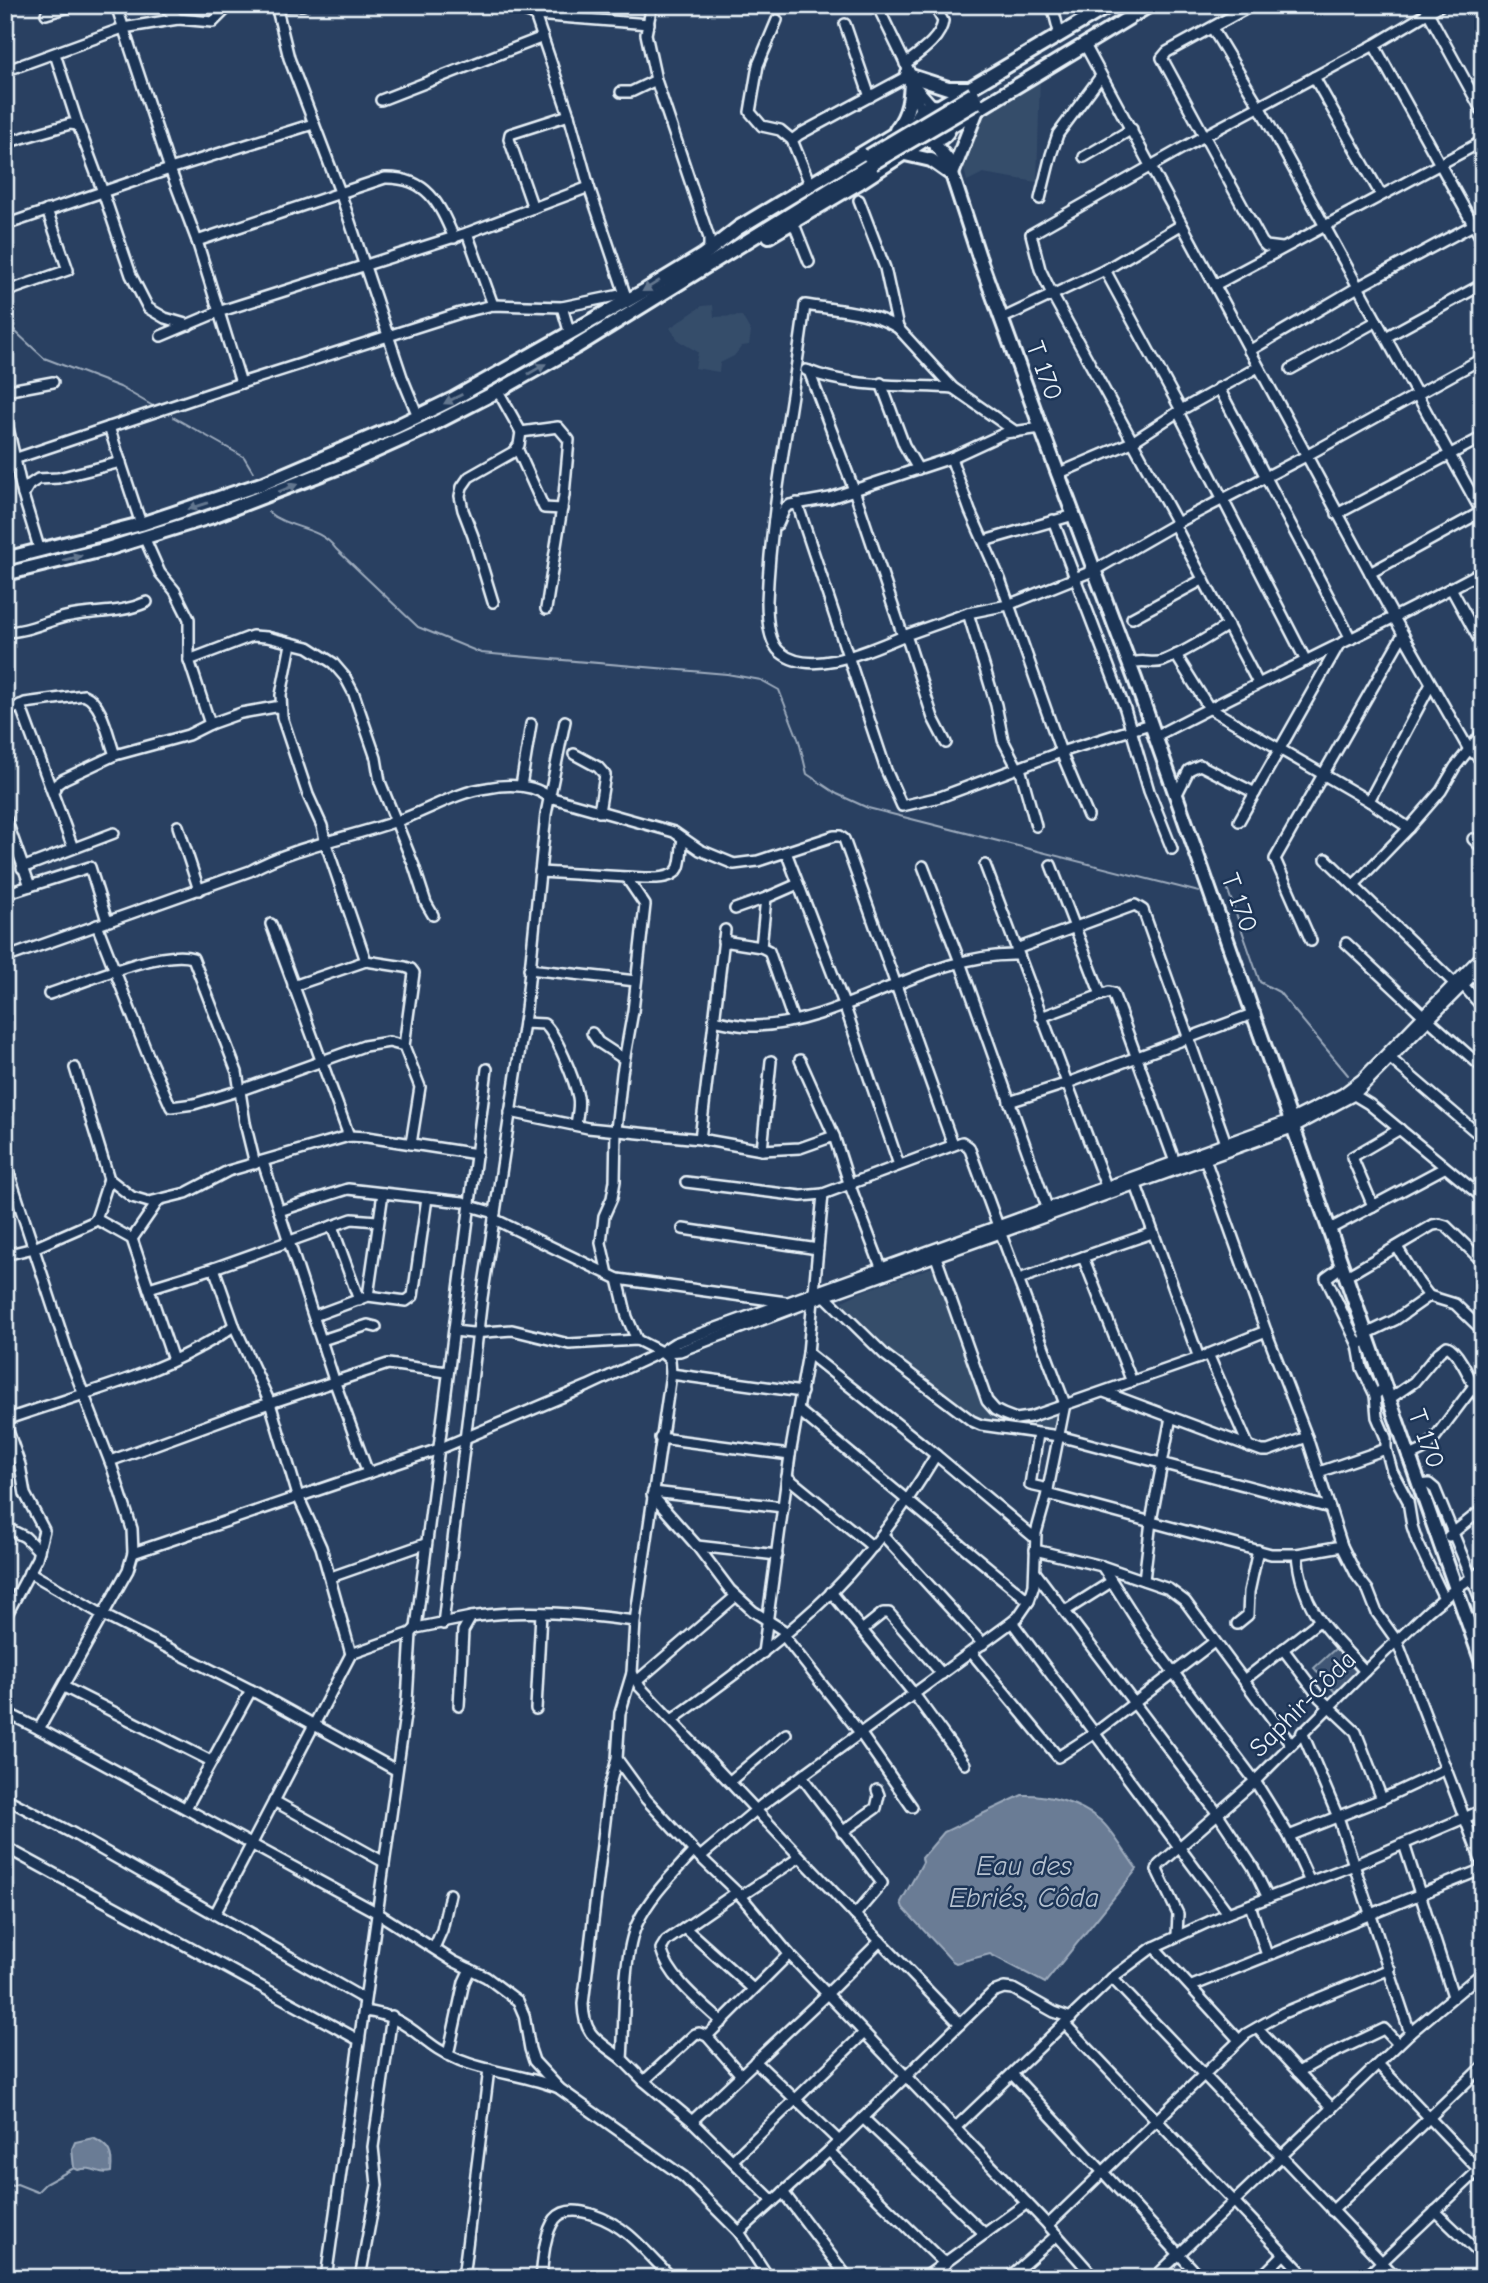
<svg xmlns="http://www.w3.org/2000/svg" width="1488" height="2283" font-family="'Comic Neue',sans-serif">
  <rect width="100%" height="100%" fill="#294061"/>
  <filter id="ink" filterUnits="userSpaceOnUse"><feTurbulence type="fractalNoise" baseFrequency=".0143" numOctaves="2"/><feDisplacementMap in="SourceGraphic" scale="14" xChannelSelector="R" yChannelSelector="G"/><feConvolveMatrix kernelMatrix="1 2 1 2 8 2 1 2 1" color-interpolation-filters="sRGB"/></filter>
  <g filter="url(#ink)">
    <g fill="#364d6b">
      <polygon points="1040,75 1037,182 983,173 967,181 963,164 968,141 976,125 985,114"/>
      <polygon points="713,305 714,317 742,316 751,332 749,345 742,346 734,356 720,363 719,372 695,368 698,352 679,341 670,328 702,306"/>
      <polygon points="933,1267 987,1408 993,1415 1007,1420 1039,1419 1060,1411 1056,1430 1045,1431 1005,1425 979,1420 966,1414 891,1356 847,1312 843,1301 861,1292"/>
    </g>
    <polygon fill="#415774" stroke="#94a4b6" stroke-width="2" points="1336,1648 1357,1672 1335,1692 1314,1668"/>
    <g fill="#6b7c95" stroke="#9dabbd" stroke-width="2">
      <path d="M 1022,1795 C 1048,1794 1079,1803 1100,1820 C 1113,1831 1126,1855 1137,1869 L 1045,1983 L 990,1954 L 956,1963 L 952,1961 L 903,1908 L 901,1902 L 923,1862 L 922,1858 L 944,1832 Z"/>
      <path d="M 93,2138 C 110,2146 113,2154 111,2172 C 98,2176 95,2165 78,2170 L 74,2168 L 72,2149 L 75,2142 Z"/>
    </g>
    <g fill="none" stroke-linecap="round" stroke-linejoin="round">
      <g stroke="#9dabbd" stroke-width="2">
        <polyline points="5,322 44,358 120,387 153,406"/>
        <polyline points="173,417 244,457 253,472"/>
        <path d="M 268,512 C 288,529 320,526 336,549 L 418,627 L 481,653 L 727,674 L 761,680 L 779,690 L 799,741 L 807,774 L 837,794 L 868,808 L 1199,892"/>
        <polyline points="1226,885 1260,982 1279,992 1348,1075"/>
        <polyline points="5,2181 12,2186 17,2184 37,2192 45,2184 74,2168"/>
      </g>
      <defs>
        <g id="minor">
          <polyline points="116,5 170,169 197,241 241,383"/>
          <polyline points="163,5 178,19"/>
          <polyline points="276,5 289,58 340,192 402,377 418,416"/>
          <polyline points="476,5 509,6 535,15 649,24"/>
          <polyline points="652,5 646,34 656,80 709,238 709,251"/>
          <polyline points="877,5 910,73"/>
          <polyline points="1052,5 1060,36"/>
          <polyline points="1424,5 1483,113"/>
          <polyline points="277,6 303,5"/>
          <polyline points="1249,7 1167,52 1162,58 1262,242 1266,246 1282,248"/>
          <polyline points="46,14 75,5"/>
          <polyline points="535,15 569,115 589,187 625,294"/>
          <polyline points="577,18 579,5"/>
          <polyline points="777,20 758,65 750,112 762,126 780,130 792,140 810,184"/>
          <polyline points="845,24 870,97"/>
          <polyline points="1212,28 1259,106 1483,515"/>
          <polyline points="1085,45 1403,634 1468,748 1483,762"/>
          <polyline points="1374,45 1483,242"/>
          <polyline points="55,54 78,125 103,192 131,275 148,308 165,318 189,325"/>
          <path d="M 905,64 C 919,53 941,39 943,21 L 934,5"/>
          <polyline points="5,71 123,28 178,19 213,22 230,5"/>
          <polyline points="1314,77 1381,195"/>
          <polyline points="915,86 920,111"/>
          <polyline points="916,87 933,106"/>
          <polyline points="621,92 631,92 656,80"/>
          <polyline points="381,100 543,37"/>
          <polyline points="792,140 800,134 904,78 908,69"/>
          <polyline points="5,143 70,124 78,125"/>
          <polyline points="1084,157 1132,129"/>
          <polyline points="1040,199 1051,155 1058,134 1101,76"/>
          <polyline points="859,200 885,268 898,328"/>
          <polyline points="533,208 509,139 510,134 569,115"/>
          <polyline points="791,223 794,224 809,262"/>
          <polyline points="5,225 170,169 313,124"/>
          <polyline points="467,233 493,305"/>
          <path d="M 197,241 L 385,178 C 427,177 439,203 454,238"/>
          <polyline points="1105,270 1181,410"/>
          <polyline points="1215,285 1483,141"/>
          <polyline points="5,292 68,270 47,210"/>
          <polyline points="562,307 570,334"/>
          <polyline points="1001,319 1105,270 1181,225"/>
          <polyline points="161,336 218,312 467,233 589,187"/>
          <polyline points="1386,337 1483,284"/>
          <polyline points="1249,351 1358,287 1473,225"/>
          <polyline points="1291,369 1377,321"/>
          <path d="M 806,370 C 849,388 906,385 953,388"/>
          <polyline points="809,371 854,490 951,458 1005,433 1041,428"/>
          <polyline points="881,383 904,445 918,469"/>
          <polyline points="1219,388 1351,639"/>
          <polyline points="5,391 53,382"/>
          <polyline points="498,391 521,432 558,427 569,440 564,495 546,609"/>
          <polyline points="1178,412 1306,661"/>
          <polyline points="5,414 23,495 40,551"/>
          <polyline points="109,427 141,524"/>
          <polyline points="517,448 544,508 562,509"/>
          <polyline points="951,458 970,511 1000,579 1061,752 1150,724"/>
          <polyline points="14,459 241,383 460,313 493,305 562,307 625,294 629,300"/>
          <polyline points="1057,474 1132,442 1181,410 1258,367"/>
          <polyline points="23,495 29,485 38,479 58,478 121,462"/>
          <polyline points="797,503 886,770 902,806 940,797 1061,752 1088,816"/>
          <polyline points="1337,514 1483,437"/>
          <polyline points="1053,520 1125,709 1149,791 1172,849"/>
          <polyline points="1177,523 1053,296 1040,269 1031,234 1204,136 1374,45 1441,5"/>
          <polyline points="778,524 785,508 790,505 830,498 854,490 903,636"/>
          <polyline points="1174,524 1258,683"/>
          <polyline points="144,537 160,573 175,591 189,619 189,660"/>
          <polyline points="984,541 1074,515"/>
          <polyline points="1370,573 1483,511"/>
          <polyline points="1451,588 1483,647"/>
          <polyline points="493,602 473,536 463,510 460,496 462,487 469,477 515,451 519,445 521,432"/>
          <polyline points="968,613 1008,605 1095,570 1177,523 1306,456 1483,358"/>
          <polyline points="1132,618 1204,579"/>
          <path d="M 5,632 C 26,632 45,622 65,617 C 94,610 118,615 147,602"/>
          <path d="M 906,635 C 873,648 812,679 780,652 C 768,642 767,616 767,601 C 771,502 793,403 805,305 C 836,310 871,311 898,328 L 953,388 L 1016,432"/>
          <polyline points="291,644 281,695 282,717 308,795 322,826 326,844 366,961 405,967 411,969 414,973 404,1046"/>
          <polyline points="1176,655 1209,708 1369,801 1409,828"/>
          <path d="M 1130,664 C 1142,658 1151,665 1163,661 C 1186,652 1207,638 1228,625"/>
          <polyline points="20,705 73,848"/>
          <polyline points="281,706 241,713 210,724 189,660 252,636 267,637 308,647 333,663 345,677 354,694 376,758 380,782 414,866 426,903 433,915"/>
          <path d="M 5,713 L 25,703 L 84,695 C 103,703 108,737 115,755 L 64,779 L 57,784 L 53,792"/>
          <path d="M 1154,737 C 1263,679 1375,630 1483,571"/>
          <polyline points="946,743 933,718 906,635 968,613 996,705 1003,740 1018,769"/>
          <polyline points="574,754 598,767 605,775 599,812"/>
          <polyline points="115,755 188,735 210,724"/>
          <polyline points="1020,768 1036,826"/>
          <polyline points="521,786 531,724"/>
          <polyline points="1176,796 1189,770 1200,765 1255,793"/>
          <polyline points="1369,801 1431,684"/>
          <polyline points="5,816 30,886 5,894"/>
          <polyline points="1239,821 1338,646"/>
          <polyline points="178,826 199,890"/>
          <polyline points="1473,839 1483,849"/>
          <polyline points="786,852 844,1004 899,1165"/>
          <polyline points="1326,859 1454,983"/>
          <polyline points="985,865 1106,1186"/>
          <polyline points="1051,865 1101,995"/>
          <polyline points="923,866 960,962 1047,1207"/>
          <polyline points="22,868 114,833"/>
          <polyline points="540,872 626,877 645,905 633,1011 622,1073 616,1130 615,1181 612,1198 604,1216 601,1243 608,1274"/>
          <path d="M 626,877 C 640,877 673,883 679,867 C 682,858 681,848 683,839"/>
          <polyline points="1354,885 1409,828 1441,791 1455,767 1483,732"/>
          <polyline points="30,886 90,867 107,921"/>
          <polyline points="735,909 766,898"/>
          <polyline points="271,924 349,1136"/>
          <polyline points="97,925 147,1053 171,1107 194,1104 241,1090 364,1046 389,1042 404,1046 420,1087 411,1144"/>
          <polyline points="723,941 761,947 766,898 798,884"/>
          <polyline points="1311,941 1275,859 1403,634"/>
          <polyline points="1346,943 1424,1016"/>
          <polyline points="761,947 769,951 793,1020"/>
          <polyline points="1016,949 1135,905 1143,910 1226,1143"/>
          <path d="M 5,958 L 250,871 C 295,846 349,838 397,821 C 427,811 456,792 487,788 C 508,784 532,784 549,797 L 674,832 L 700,850 L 734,864 L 758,861 L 834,836 L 840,836 L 844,839 L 953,1145"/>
          <polyline points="529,969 636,981"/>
          <polyline points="1463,985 1483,1008"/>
          <polyline points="293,986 366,961"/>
          <path d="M 49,994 C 82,983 162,948 193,958 L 237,1072 L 245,1123 L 255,1164"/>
          <polyline points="1041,1017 1109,992 1113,993 1175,1162"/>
          <path d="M 714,1020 C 728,1023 742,1027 756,1026 C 845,1023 929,952 1018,955"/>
          <polyline points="1429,1020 1483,1068"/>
          <path d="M 524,1023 L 544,1024 C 556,1033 575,1081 578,1097 C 580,1106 577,1116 576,1125"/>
          <polyline points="592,1033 598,1042 624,1059"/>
          <polyline points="800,1060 834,1136 849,1183 881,1267"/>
          <polyline points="1392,1060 1483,1138"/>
          <polyline points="75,1068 109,1179 132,1197 149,1202 186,1193 228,1171 349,1136 367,1137 477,1154"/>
          <polyline points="1354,1095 1369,1104 1483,1198"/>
          <polyline points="1009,1102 1065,1084 1255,1013"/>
          <polyline points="510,1112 588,1128 700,1139 762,1150 800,1148 834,1136"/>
          <polyline points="700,1139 725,930"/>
          <polyline points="762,1150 771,1061"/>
          <polyline points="1205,1159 1266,1331 1307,1437 1342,1546 1357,1576 1368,1590 1377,1613 1397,1641 1483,1866"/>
          <polyline points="5,1161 70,1359 112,1467 132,1529 133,1553 128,1570 39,1729 5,1712"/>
          <polyline points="263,1162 335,1383 368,1473"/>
          <polyline points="686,1182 801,1196 823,1194 962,1142 969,1147 998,1226"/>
          <polyline points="1136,1185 1199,1358"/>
          <polyline points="427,1198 463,1202"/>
          <polyline points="470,1206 495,1213"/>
          <polyline points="1373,1206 1352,1157 1400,1129"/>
          <polyline points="279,1211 348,1189 427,1198 413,1296 406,1301 368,1296"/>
          <polyline points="96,1219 132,1239 173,1360"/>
          <polyline points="494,1219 618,1279 786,1302"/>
          <polyline points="332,1226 359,1300"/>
          <polyline points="683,1229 818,1249"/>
          <polyline points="1328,1230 1444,1168"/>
          <polyline points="132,1239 159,1200"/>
          <polyline points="1397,1247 1419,1283 1429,1296"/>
          <polyline points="5,1255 34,1248 93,1222 96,1219 109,1179"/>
          <polyline points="936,1257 987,1401 995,1410 1003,1414 1016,1419 1030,1417 1199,1358 1266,1331"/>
          <polyline points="1083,1257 1132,1382"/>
          <polyline points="1341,1267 1326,1278 1358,1345"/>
          <polyline points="214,1268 234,1325 270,1403 298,1496 321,1547 351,1654"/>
          <polyline points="1345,1277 1433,1225 1439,1224 1446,1226 1483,1262"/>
          <polyline points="618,1279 627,1317 637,1340"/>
          <polyline points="1019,1279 1152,1233"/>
          <polyline points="149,1288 214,1268 352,1219 377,1221"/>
          <polyline points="814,1292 823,1194"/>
          <polyline points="825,1296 885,1355 972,1421 981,1425 1059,1436 1330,1508"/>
          <polyline points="314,1316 368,1296 383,1193"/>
          <polyline points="454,1331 472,1333 512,1330 569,1344 637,1340 661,1352 670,1360 671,1374 635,1621"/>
          <polyline points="1366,1334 1395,1320 1429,1296 1455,1304 1483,1331"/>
          <polyline points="322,1340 368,1325 376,1327"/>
          <polyline points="1363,1342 1358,1345 1362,1368 1375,1395"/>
          <polyline points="663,1352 680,1351 825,1296 1292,1128 1354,1095 1483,965"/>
          <polyline points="808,1353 936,1455 1035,1538"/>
          <polyline points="1208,1354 1249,1447"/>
          <polyline points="671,1374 802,1392"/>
          <polyline points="1384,1388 1375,1395 1377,1417 1386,1438 1386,1449"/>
          <polyline points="1104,1392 1262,1451 1268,1451 1307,1437"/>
          <path d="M 1388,1400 L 1414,1382 L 1439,1352 L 1447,1346 C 1460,1351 1475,1390 1483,1404"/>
          <polyline points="798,1410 1029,1601"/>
          <path d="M 5,1420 C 70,1397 138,1381 198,1348 C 211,1341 223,1335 234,1325"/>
          <polyline points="5,1422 20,1465 25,1494 44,1530 37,1558 5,1618"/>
          <polyline points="1038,1434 1030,1485 1048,1489"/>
          <polyline points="660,1438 790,1455"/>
          <polyline points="1408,1457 1427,1448 1473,1387"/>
          <polyline points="110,1461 249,1410 388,1364 447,1372"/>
          <polyline points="1319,1472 1386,1449 1392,1471 1408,1501 1412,1526 1417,1541 1444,1598"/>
          <polyline points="787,1477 873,1547"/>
          <polyline points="1419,1485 1429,1484 1435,1489 1483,1606"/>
          <polyline points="653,1492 783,1507"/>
          <polyline points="1047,1494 1271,1554 1297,1554 1342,1546"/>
          <polyline points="652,1495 697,1546 730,1590 753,1611 786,1632"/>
          <polyline points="5,1527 25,1537 39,1551"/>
          <polyline points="883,1535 983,1644"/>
          <polyline points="1449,1536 1483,1509"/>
          <polyline points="697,1546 777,1555"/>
          <polyline points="1035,1550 1102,1566 1169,1589 1185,1601 1291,1744"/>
          <polyline points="133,1553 439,1449 588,1386 661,1352 675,1343 1290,1120 1342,1094 1362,1079 1483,954"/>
          <path d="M 1297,1554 C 1302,1611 1328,1631 1365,1671"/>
          <polyline points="1102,1566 1150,1641 1255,1781 1289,1836 1310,1882"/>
          <polyline points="29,1572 103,1615 251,1690 396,1770"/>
          <polyline points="1035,1572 1218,1814 1253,1867 1268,1898"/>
          <polyline points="331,1577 425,1544"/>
          <polyline points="1144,1580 1151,1521 1171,1417"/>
          <polyline points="831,1592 914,1694 965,1764"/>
          <polyline points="1065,1611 1111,1582"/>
          <polyline points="1012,1622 1228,1913"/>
          <polyline points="443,1624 482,1298 526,1009 546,814 565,721"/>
          <polyline points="1237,1624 1248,1615 1249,1592 1258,1550"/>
          <polyline points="416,1628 487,1069"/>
          <polyline points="862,1630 883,1613 889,1613 942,1674"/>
          <polyline points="1470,1630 1483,1623"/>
          <polyline points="783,1635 861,1734 912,1807"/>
          <polyline points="1283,1649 1320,1698 1356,1732 1382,1799"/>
          <polyline points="763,1653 790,1455 808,1353 813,1300"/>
          <polyline points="972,1653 1058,1757 1095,1733 1214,1642"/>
          <polyline points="632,1673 620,1713 617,1759 646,1799 694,1851 741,1896 789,1954 1048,2225 1095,2278"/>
          <polyline points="1244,1680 1319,1621"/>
          <polyline points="637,1681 736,1596"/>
          <polyline points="64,1687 211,1761"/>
          <path d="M 459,1706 L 463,1631 L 471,1617 C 525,1608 581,1614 635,1621 L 632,1673 L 640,1687 L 855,1915 L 882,1883 L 802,1777"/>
          <polyline points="536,1709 541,1613"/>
          <path d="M 672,1720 C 727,1680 783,1640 832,1592 C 873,1551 906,1505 936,1455"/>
          <polyline points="39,1729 376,1912 453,1961 486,1977 518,2001 524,2015 530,2049 534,2061 560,2089 684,2177 739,2232 769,2278"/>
          <polyline points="1302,1732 1338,1817 1410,2033"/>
          <path d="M 617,1759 L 609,1788 L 583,2004 C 584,2037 598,2040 622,2059"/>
          <polyline points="730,1781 786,1734"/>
          <polyline points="5,1798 74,1834 364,1999"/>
          <polyline points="274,1801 384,1862"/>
          <polyline points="186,1808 251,1690"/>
          <polyline points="842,1832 876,1808 879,1795 877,1790"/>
          <polyline points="1289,1836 1382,1799 1446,1769"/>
          <polyline points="1404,1844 1453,1996"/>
          <polyline points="5,1847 359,2040"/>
          <path d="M 694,1851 C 674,1873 649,1897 637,1924 C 622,1957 625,2021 622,2059 L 644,2081 L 692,2121 L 773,2201"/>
          <polyline points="700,1857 762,1805 1012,1622 1018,1617 1029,1601 1034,1585 1036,1533 1047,1494 1065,1404 1001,1234"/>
          <polyline points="741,1896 800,1857"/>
          <polyline points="1250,1905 1267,1955"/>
          <polyline points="215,1914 351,1654 411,1633 416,1628 471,1617"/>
          <polyline points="855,1915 960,2024"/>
          <polyline points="685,1928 753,1989"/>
          <polyline points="1177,1935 1178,1914 1157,1870 1159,1865 1255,1781 1365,1671 1428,1611 1455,1589 1483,1570"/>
          <polyline points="1154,1947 1239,2040"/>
          <polyline points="434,1948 442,1930 450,1894"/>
          <polyline points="1112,1978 1397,2278"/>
          <polyline points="1192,1986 1483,1869"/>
          <path d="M 364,2011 C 411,2016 419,2044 459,2060 C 491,2073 526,2075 559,2088"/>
          <path d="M 722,2022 C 700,2002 669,1978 661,1949 L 666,1941 L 737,1892"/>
          <polyline points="1065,2024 1307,2278"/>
          <polyline points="1257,2028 1332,2108"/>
          <polyline points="707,2036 741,2075"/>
          <polyline points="448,2055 464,1982 470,1969"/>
          <polyline points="755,2061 839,2141"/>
          <polyline points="1378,2064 1481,2172"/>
          <polyline points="1298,2072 1325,2057 1384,2029 1398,2044"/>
          <polyline points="1012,2074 1201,2278"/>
          <polyline points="644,2081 695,2034 699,2033 707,2036 789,1954"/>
          <polyline points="863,2118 985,2234"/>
          <polyline points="692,2121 827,1994 880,1941"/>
          <polyline points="956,2127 1112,1978 1152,1948 1228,1913 1354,1865 1483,1810"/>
          <polyline points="829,2151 945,2264"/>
          <polyline points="733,2160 864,2033"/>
          <polyline points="783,2192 848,2278"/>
          <polyline points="1332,2211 1483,2066"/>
          <polyline points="1435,2211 1483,2257"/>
          <polyline points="1048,2225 1246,2034 1283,2013 1390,1969"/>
          <polyline points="739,2232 829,2151 993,1992 1004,1988 1013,1989 1054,2012 1071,2018"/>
          <polyline points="326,2278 407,1701 411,1633"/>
          <polyline points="360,2278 377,2185 373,2147 392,2016"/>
          <polyline points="463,2278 489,2069"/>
          <path d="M 541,2278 C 543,2260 544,2234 555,2219 C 572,2199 614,2222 629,2235 C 644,2248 658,2264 672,2278"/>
          <polyline points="924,2278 1027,2203"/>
          <polyline points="1008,2278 1057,2235"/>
          <polyline points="1154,2278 1410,2033 1483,1972"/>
          <polyline points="1260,2278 1284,2254"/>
          <polyline points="1365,2278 1483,2166"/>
        </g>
        <g id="major">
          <circle cx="933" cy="123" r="17"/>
          <polyline points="938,107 1110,5"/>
          <polyline points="949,127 1150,5"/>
          <path d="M 896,130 C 909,114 911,96 911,76 L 948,88 L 967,88"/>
          <polyline points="931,140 947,159 979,257 1041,428 1135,679 1483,1665"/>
          <polyline points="905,154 931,160 951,174"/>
          <polyline points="952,174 977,110"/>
          <polyline points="769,236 860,182 926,139"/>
          <polyline points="5,559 141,524 264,483 395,427 453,399 646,290 702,256 738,228 916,121"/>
          <polyline points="5,574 107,549 210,517 342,466 424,429 498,391 576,347 873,163"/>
        </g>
      </defs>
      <use href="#minor" stroke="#e8f1f8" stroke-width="14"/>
      <use href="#major" stroke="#e8f1f8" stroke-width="18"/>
      <use href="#minor" stroke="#1d3557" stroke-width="9"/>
      <use href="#major" stroke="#1d3557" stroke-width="12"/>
      <defs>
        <g id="major-bridge">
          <polyline points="869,156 973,94"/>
          <polyline points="873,163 977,102"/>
        </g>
      </defs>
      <use href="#major-bridge" stroke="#e8f1f8" stroke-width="18" stroke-linecap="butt"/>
      <use href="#major-bridge" stroke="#1d3557" stroke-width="12"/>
    </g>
    <defs><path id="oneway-solid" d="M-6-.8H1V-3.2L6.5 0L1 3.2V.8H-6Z" transform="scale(1.75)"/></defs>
    <g fill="#64778f">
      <use href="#oneway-solid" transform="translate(651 286) rotate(148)"/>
      <use href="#oneway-solid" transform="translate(537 369) rotate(-30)"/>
      <use href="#oneway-solid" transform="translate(453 399) rotate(153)"/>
      <use href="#oneway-solid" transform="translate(288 488) rotate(-22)"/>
      <use href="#oneway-solid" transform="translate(198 506) rotate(162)"/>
      <use href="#oneway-solid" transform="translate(72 558) rotate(-15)"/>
    </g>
  </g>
  <g text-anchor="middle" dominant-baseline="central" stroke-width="5" stroke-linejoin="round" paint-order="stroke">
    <g font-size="26" fill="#e8f1f8" stroke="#1d3557">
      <text transform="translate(1044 371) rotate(70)">T 170</text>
      <text transform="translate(1239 903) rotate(70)">T 170</text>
      <text transform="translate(1426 1439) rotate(70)">T 170</text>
      <text transform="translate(1303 1704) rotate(-45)">Saphir-Côda</text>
    </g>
    <g font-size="28" font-style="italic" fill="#b6c2d0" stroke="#1d3557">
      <text x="1024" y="1866">Eau des<tspan x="1024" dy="32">Ebriés, Côda</tspan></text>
    </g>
  </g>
  <rect width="1488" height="2283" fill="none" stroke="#1d3557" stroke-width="28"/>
  <rect x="14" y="14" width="1460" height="2255" fill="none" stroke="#e8f1f8" stroke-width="2.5" filter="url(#ink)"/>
</svg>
